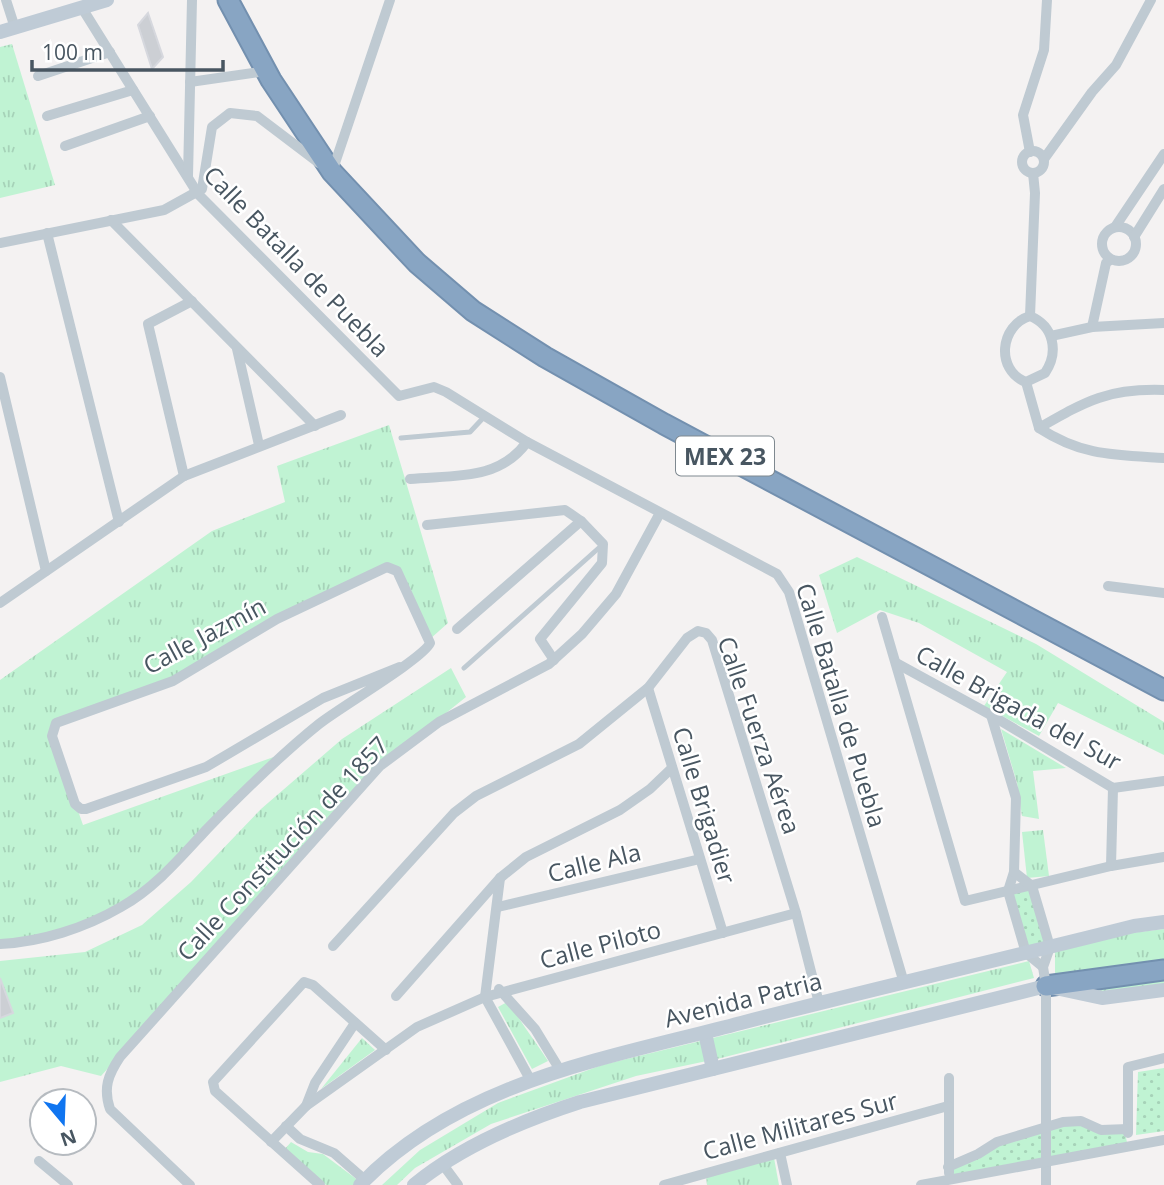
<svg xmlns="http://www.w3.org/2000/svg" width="1164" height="1185" font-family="'Open Sans',sans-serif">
  <defs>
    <pattern id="grass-tufts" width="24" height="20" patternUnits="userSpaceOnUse" patternTransform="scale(1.75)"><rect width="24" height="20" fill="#c0f3d3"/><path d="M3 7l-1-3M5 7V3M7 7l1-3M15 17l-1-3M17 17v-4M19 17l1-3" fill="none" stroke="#a6d2b8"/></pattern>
    <pattern id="garden-dots" width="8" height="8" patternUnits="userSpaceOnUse" patternTransform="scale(1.75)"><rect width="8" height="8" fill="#c0f3d3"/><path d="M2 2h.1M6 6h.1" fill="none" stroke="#a6d2b8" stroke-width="1.8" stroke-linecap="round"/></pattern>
  </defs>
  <rect width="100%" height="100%" fill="#f4f2f2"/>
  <g fill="url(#grass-tufts)">
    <polygon points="12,44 55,185 0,198 0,47"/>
    <polygon points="389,425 448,623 430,639 395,568 277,619 173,681 57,723 52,736 83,825 282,754 157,881 79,927 0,944 0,680 212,531 285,502 277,466"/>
    <polygon points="857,557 1036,644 1164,722 1164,755 1058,703 1039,736 984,706 1007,672 919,623 880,610 837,633 819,575"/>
    <polygon points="451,668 466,697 380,766 101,1076 61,1066 0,1082 0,961 85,952 142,925 191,882 261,809 342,739"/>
    <polygon points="1001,729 1066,768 1033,771 1039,819 1022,816 1017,783"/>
    <polygon points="1043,830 1049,876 1027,878 1022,832"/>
    <polygon points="1164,929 1164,984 1104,991 1067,986 1055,973 1055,952 1131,933"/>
    <polygon points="1029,961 1034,978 721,1058 636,1076 491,1124 415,1168 397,1185 382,1185 420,1150 498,1103 602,1065"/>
    <path d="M 509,1001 C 520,1023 535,1040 548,1061 L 532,1069 L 498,1007 Z"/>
    <polygon points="362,1038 375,1050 321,1089"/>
    <polygon points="291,1142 308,1152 323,1154 359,1181 356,1185 326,1185 285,1149"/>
    <polygon points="774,1158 779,1185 707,1185 706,1176"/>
  </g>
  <g fill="url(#garden-dots)">
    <polygon points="1032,886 1050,947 1028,952 1008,891"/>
    <polygon points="1164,1068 1164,1131 1136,1135 1138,1072"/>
    <polygon points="1068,1122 1125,1133 1128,1147 953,1179 948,1167 994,1143"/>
  </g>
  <g fill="#cccfd4" stroke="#d6d8de" stroke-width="2">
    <polygon points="148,13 163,57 152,69 138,25"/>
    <polygon points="0,978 13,1013 0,1018"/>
  </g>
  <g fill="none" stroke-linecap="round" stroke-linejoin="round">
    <defs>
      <g id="highway">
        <polyline points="228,0 271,80 332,172 417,263 473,311 545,357 664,424 1164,690"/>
        <polyline points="1046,986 1164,970"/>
      </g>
    </defs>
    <use href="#highway" stroke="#7390af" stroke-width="23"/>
    <g stroke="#bfcad2" stroke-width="5">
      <polyline points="401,438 470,432 485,416"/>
      <polyline points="464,668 601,546"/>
    </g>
    <g stroke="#bfcad2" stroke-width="10">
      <polyline points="6,0 15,28"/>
      <polyline points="82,8 198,194 399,396 434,387 446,392 527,442 777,574 789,592 904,983"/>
      <polyline points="38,76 110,52"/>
      <polyline points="190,82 266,71"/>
      <polyline points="47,116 133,90"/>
      <polyline points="65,146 150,116"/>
      <circle cx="1033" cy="162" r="11"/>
      <polyline points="1030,152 1023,115 1044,50 1047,0"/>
      <polyline points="1044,159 1092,92 1116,65 1151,0"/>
      <polyline points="332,172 390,0"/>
      <polyline points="188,176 192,0"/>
      <polyline points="111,220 315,426"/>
      <circle cx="1119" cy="244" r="17"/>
      <polyline points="1115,227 1164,154"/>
      <polyline points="47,233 119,522"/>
      <polyline points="1134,237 1164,189"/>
      <polyline points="0,243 164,210 202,189 212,127 230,113 257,116 319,163"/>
      <path d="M 1030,316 C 1054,326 1059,352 1045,373 L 1026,382 C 995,370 1000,325 1030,316 Z"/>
      <polyline points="1030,316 1035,193 1033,173"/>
      <polyline points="1092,327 1106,263 1110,260"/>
      <polyline points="1051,336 1092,327 1164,323"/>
      <polyline points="237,349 259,445"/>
      <polyline points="0,377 46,571"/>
      <path d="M 1026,382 L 1039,428 C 1082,456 1114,455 1164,458"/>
      <path d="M 1039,428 C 1086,401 1108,388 1164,390"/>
      <polyline points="184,476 148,324 192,301"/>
      <path d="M 410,479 C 454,475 499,481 527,442"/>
      <polyline points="427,525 565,510 581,521 603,544 602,563 540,639 554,660"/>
      <polyline points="1108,586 1164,593"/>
      <polyline points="0,603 184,476 341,415"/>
      <polyline points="882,617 965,901 1111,866 1164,857"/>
      <polyline points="457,629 581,521"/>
      <polyline points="896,663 991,715 1113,788 1164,781"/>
      <polyline points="648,688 723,933"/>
      <polyline points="991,715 1016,798 1014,872 1008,891 1026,953 1043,967"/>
      <polyline points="1111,866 1113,788"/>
      <polyline points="1014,872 1032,886 1050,947 1043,967 1046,986 1046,1185"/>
      <polyline points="500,878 485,997 531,1081"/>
      <polyline points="498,907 700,859"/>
      <path d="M 0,944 C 41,942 85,928 121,907 C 155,888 181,857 207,829 C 243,792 279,756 319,724 C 339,708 424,658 430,643 L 397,571 L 387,567 L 277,619 L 173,681 L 56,723 L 52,736 L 75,804 L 81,809 L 86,809 L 206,767 L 323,698 L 400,667"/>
      <polyline points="333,946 454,813 476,796 579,744 648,688 687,638 698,631 706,633 712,640 796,913 819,1003"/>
      <polyline points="499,989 535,1029 560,1070"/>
      <polyline points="396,996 500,878 526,857 620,810 650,789 672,768"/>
      <polyline points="306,1106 315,1083 355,1023"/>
      <polyline points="286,1126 300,1139 334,1153 365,1180"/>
      <polyline points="1128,1133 1128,1067 1164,1058"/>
      <polyline points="271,1142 306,1106 417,1027 485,997 796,913"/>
      <polyline points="780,1153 787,1185"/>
      <polyline points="39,1161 68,1185"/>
      <polyline points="444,1166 458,1185"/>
      <polyline points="948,1167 978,1154 997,1142 1063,1122 1081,1121 1101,1130 1128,1129"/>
      <polyline points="949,1173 949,1078"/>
      <path d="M 190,1185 L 110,1109 C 103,1088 108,1075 120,1057 L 380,766 L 439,722 L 549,664 L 582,634 L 616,594 L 660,513"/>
      <polyline points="320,1185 215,1091 213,1082 304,982 313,985 386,1050"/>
      <polyline points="664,1185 948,1106"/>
      <polyline points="921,1185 1164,1140"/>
    </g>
    <g stroke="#bfcbd6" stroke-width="14">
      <polyline points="0,32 107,0"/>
      <polyline points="705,1033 713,1069"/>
      <path d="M 360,1185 C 460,1081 609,1058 741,1023 C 872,989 1003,959 1134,926 L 1164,922"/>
      <path d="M 414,1185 C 460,1147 524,1120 580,1102 L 1046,986 L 1102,998 L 1164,990"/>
    </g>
    <use href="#highway" stroke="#88a5c3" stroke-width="19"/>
  </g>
  <g text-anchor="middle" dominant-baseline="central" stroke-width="5" stroke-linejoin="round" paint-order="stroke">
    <rect fill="#fff" stroke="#7f8990" stroke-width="2" x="676" y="436.5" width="98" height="39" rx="5"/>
    <g font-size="23" font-weight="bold" fill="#485661">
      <text x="725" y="456">MEX 23</text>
    </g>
    <g font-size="24" fill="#485661" stroke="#fff">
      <text transform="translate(297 261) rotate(46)">Calle Batalla de Puebla</text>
      <text transform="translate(204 635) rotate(-28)">Calle Jazmín</text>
      <text transform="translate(842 705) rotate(73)">Calle Batalla de Puebla</text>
      <text transform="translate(1019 707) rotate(29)">Calle Brigada del Sur</text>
      <text transform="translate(760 735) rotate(71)">Calle Fuerza Aérea</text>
      <text transform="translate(705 805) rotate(73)">Calle Brigadier</text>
      <text transform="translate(282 848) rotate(-47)">Calle Constitución de 1857</text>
      <text transform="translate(594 862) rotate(-14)">Calle Ala</text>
      <text transform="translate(600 944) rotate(-15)">Calle Piloto</text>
      <text transform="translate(743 999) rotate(-14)">Avenida Patria</text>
      <text transform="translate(800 1125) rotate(-15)">Calle Militares Sur</text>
    </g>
  </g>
  <g transform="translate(63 1122) rotate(161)"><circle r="33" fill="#ffffff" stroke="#b6bbc0" stroke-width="2"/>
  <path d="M0-5L12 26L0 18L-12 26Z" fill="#1075f0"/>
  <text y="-10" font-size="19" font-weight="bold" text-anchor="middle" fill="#485661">N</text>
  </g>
  <path d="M32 60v10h191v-10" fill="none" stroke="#485661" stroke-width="3.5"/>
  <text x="42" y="60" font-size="21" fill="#485661" stroke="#ffffff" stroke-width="5" paint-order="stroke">100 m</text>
</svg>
